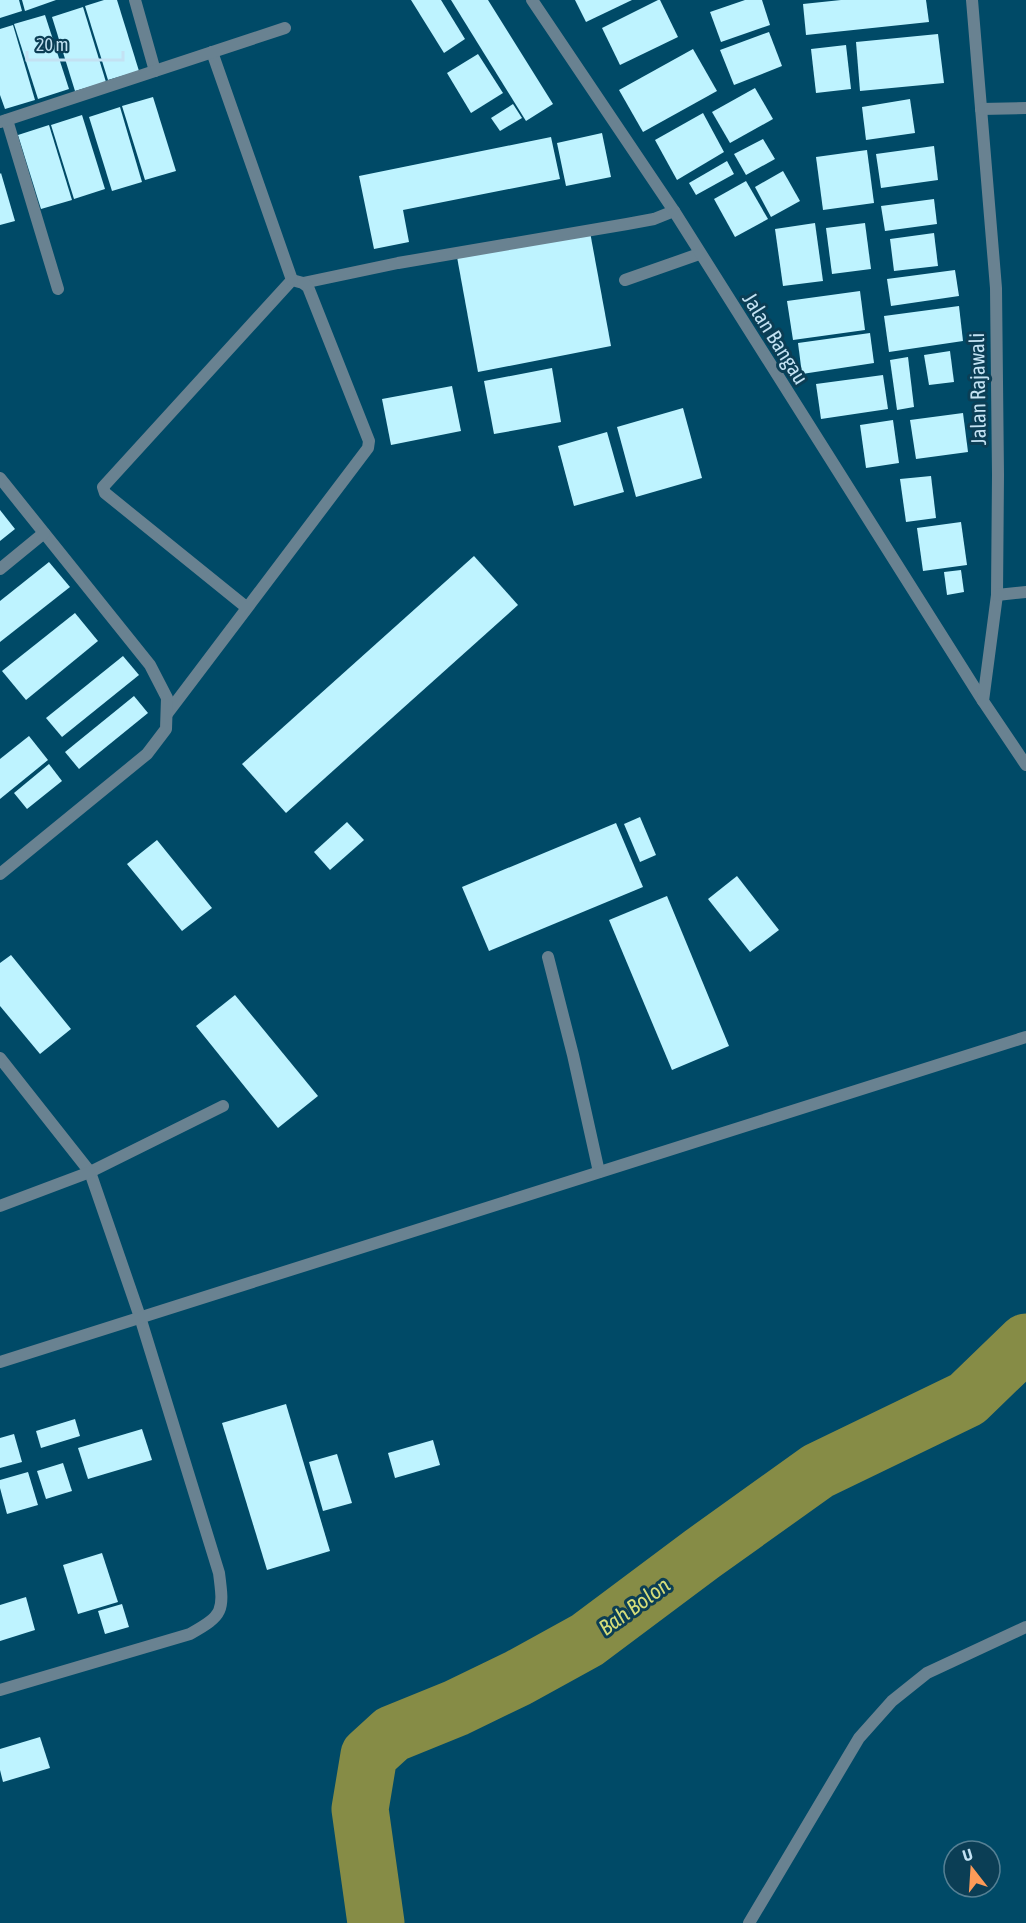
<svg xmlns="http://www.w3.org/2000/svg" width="1026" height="1923" font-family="'Asap Condensed',sans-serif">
  <rect width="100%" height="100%" fill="#004a67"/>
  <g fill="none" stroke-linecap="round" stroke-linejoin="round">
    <polyline stroke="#868c46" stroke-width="57" points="376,1923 360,1809 369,1755 392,1734 456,1708 518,1678 587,1640 702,1554 818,1471 967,1399 1026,1342"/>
  </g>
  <g fill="#bef3ff">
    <polygon points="0,0 19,0 22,11 0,18"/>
    <polygon points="22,0 56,0 25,11"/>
    <polygon points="104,0 117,0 139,71 108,80 85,6"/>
    <polygon points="411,0 441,0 465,39 444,53"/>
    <polygon points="451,0 488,0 553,104 526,121"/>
    <polygon points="575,0 632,0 586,22"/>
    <polygon points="658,0 660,0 678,37 620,65 602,28"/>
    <polygon points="745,0 762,0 770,25 721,42 710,12"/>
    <polygon points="841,0 926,0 929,22 806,35 803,4"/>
    <polygon points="83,7 106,82 75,91 52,17"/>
    <polygon points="45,15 69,89 38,99 14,24"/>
    <polygon points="13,25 35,100 5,109 0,95 0,29"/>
    <polygon points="769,32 782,66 734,85 720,50"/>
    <polygon points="938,34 944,83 860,91 856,42"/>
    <polygon points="846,45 851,89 816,93 811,49"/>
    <polygon points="693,49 717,91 643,132 619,90"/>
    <polygon points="478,54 503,93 471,113 447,73"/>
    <polygon points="755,88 773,119 730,143 712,112"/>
    <polygon points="153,97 176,171 145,180 122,106"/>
    <polygon points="910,99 915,133 866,140 862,107"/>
    <polygon points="513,104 522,118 500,131 491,118"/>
    <polygon points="120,107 142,182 112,191 89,117"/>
    <polygon points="703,113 724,152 677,180 655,140"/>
    <polygon points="82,115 105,189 74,199 51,125"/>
    <polygon points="49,125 72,200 41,209 18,135"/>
    <polygon points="602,133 611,177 566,186 557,143"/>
    <polygon points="551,137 560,179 403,210 409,242 374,249 359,176"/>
    <polygon points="763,139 775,159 746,175 734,154"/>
    <polygon points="934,146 938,180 881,188 876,154"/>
    <polygon points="867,150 874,203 823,210 816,157"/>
    <polygon points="727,161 734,174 696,195 689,183"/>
    <polygon points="783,171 800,201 771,217 755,187"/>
    <polygon points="1,173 15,221 0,225 0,174"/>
    <polygon points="746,181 768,219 735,237 714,199"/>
    <polygon points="934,199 937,224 885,231 881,206"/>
    <polygon points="815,223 823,281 783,286 775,229"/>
    <polygon points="865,223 871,269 832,274 826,228"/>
    <polygon points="590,232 611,346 478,372 457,257"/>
    <polygon points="934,233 938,266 894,271 890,239"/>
    <polygon points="955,270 959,296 891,306 887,279"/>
    <polygon points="860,291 865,330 793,340 787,301"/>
    <polygon points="959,306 963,341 889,352 884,316"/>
    <polygon points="870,333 874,363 802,374 798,343"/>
    <polygon points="950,351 954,382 929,385 924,355"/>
    <polygon points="908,357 914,407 897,410 890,360"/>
    <polygon points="552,368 561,422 494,434 484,381"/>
    <polygon points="883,375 888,409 821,419 816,384"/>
    <polygon points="452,386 461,431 391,445 382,399"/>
    <polygon points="683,408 702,478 636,497 617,427"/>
    <polygon points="963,413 968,452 916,459 910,420"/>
    <polygon points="893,420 899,463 866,468 860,425"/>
    <polygon points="607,432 624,492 574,506 558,446"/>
    <polygon points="931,476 936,518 906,522 900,479"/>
    <polygon points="0,510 15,529 0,541"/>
    <polygon points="961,522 967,565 923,571 917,528"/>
    <polygon points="474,556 518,605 286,813 242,764"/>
    <polygon points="49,562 70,587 0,642 0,601"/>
    <polygon points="961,570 964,592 947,595 944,572"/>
    <polygon points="75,613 98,641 26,700 2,671"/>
    <polygon points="123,656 139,675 62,737 46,718"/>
    <polygon points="134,696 148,713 79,769 65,752"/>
    <polygon points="29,736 48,760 0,799 0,759"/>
    <polygon points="49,764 62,781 27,809 14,793"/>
    <polygon points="640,817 656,855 640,862 624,824"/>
    <polygon points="347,822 364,840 330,870 314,852"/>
    <polygon points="616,823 643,887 489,951 462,887"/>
    <polygon points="157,840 212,908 182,931 127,864"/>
    <polygon points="737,876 779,930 750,952 708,899"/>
    <polygon points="667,896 729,1046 672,1070 609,920"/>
    <polygon points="11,955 71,1029 40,1054 0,1006 0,963"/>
    <polygon points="235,995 318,1096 278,1128 196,1026"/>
    <polygon points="286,1404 330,1551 267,1570 222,1423"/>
    <polygon points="75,1419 80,1436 41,1448 36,1431"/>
    <polygon points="142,1429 152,1460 88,1479 78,1448"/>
    <polygon points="14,1434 22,1462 0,1468 0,1438"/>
    <polygon points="433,1440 440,1465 395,1478 388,1453"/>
    <polygon points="337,1454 352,1503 323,1511 309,1462"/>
    <polygon points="63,1463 72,1491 46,1499 37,1471"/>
    <polygon points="28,1472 38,1505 7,1514 0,1488 0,1480"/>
    <polygon points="102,1553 118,1602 78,1614 63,1565"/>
    <polygon points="26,1597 35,1630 0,1641 0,1605"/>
    <polygon points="122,1604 129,1627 105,1634 98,1611"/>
    <polygon points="40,1737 50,1768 3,1782 0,1770 0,1749"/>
  </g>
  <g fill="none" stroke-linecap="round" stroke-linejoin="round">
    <g stroke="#698291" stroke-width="12">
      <polyline points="625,280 699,254"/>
      <polyline points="303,283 398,263 627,224 654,219 674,211"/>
      <polyline points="167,714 368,448 369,441 308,287 303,283 292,280 103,487 105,493 246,607"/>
    </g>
    <g stroke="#698291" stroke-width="12">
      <polyline points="135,0 155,71"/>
      <polyline points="532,0 674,211 983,701"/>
      <polyline points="972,0 996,288 998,475 997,595 983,701 1026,765"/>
      <polyline points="212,52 292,280"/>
      <polyline points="981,109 1026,108"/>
      <polyline points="7,120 58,289"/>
      <polyline points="0,122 285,28"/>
      <polyline points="0,478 150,665 167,698 166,729 147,754 0,874"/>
      <polyline points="0,569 44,533"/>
      <polyline points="997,595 1026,592"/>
      <polyline points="548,957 573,1055 599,1172"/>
      <path d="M 0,1058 L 90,1172 L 140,1317 L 219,1573 C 224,1611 224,1615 190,1634 L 0,1690"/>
      <polyline points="0,1206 90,1172 223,1106"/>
      <polyline points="0,1362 1026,1037"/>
      <polyline points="749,1923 859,1738 892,1701 927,1673 1026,1627"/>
    </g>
  </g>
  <g text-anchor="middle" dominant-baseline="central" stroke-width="6" stroke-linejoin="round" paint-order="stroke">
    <g font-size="21" fill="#c3e2f3" stroke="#0b3e55">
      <text transform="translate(776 338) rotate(58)">Jalan Bangau</text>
      <text transform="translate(977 389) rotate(-91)">Jalan Rajawali</text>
    </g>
    <g font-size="22" font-style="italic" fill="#d5dd7a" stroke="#0b3e55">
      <text transform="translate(634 1606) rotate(-36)">Bah Bolon</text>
    </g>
  </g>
  <g transform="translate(972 1869) rotate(343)"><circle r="28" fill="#0b3e55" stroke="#558094" stroke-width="1.5"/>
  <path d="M0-4.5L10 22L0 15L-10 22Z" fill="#fe9b58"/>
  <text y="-9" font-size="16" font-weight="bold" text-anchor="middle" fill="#c3e2f3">U</text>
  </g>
  <path d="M27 51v9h96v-9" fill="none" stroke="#c3e2f3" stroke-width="3"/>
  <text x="36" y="51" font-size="18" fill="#c3e2f3" stroke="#0b3e55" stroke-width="4.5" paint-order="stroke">20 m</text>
</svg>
